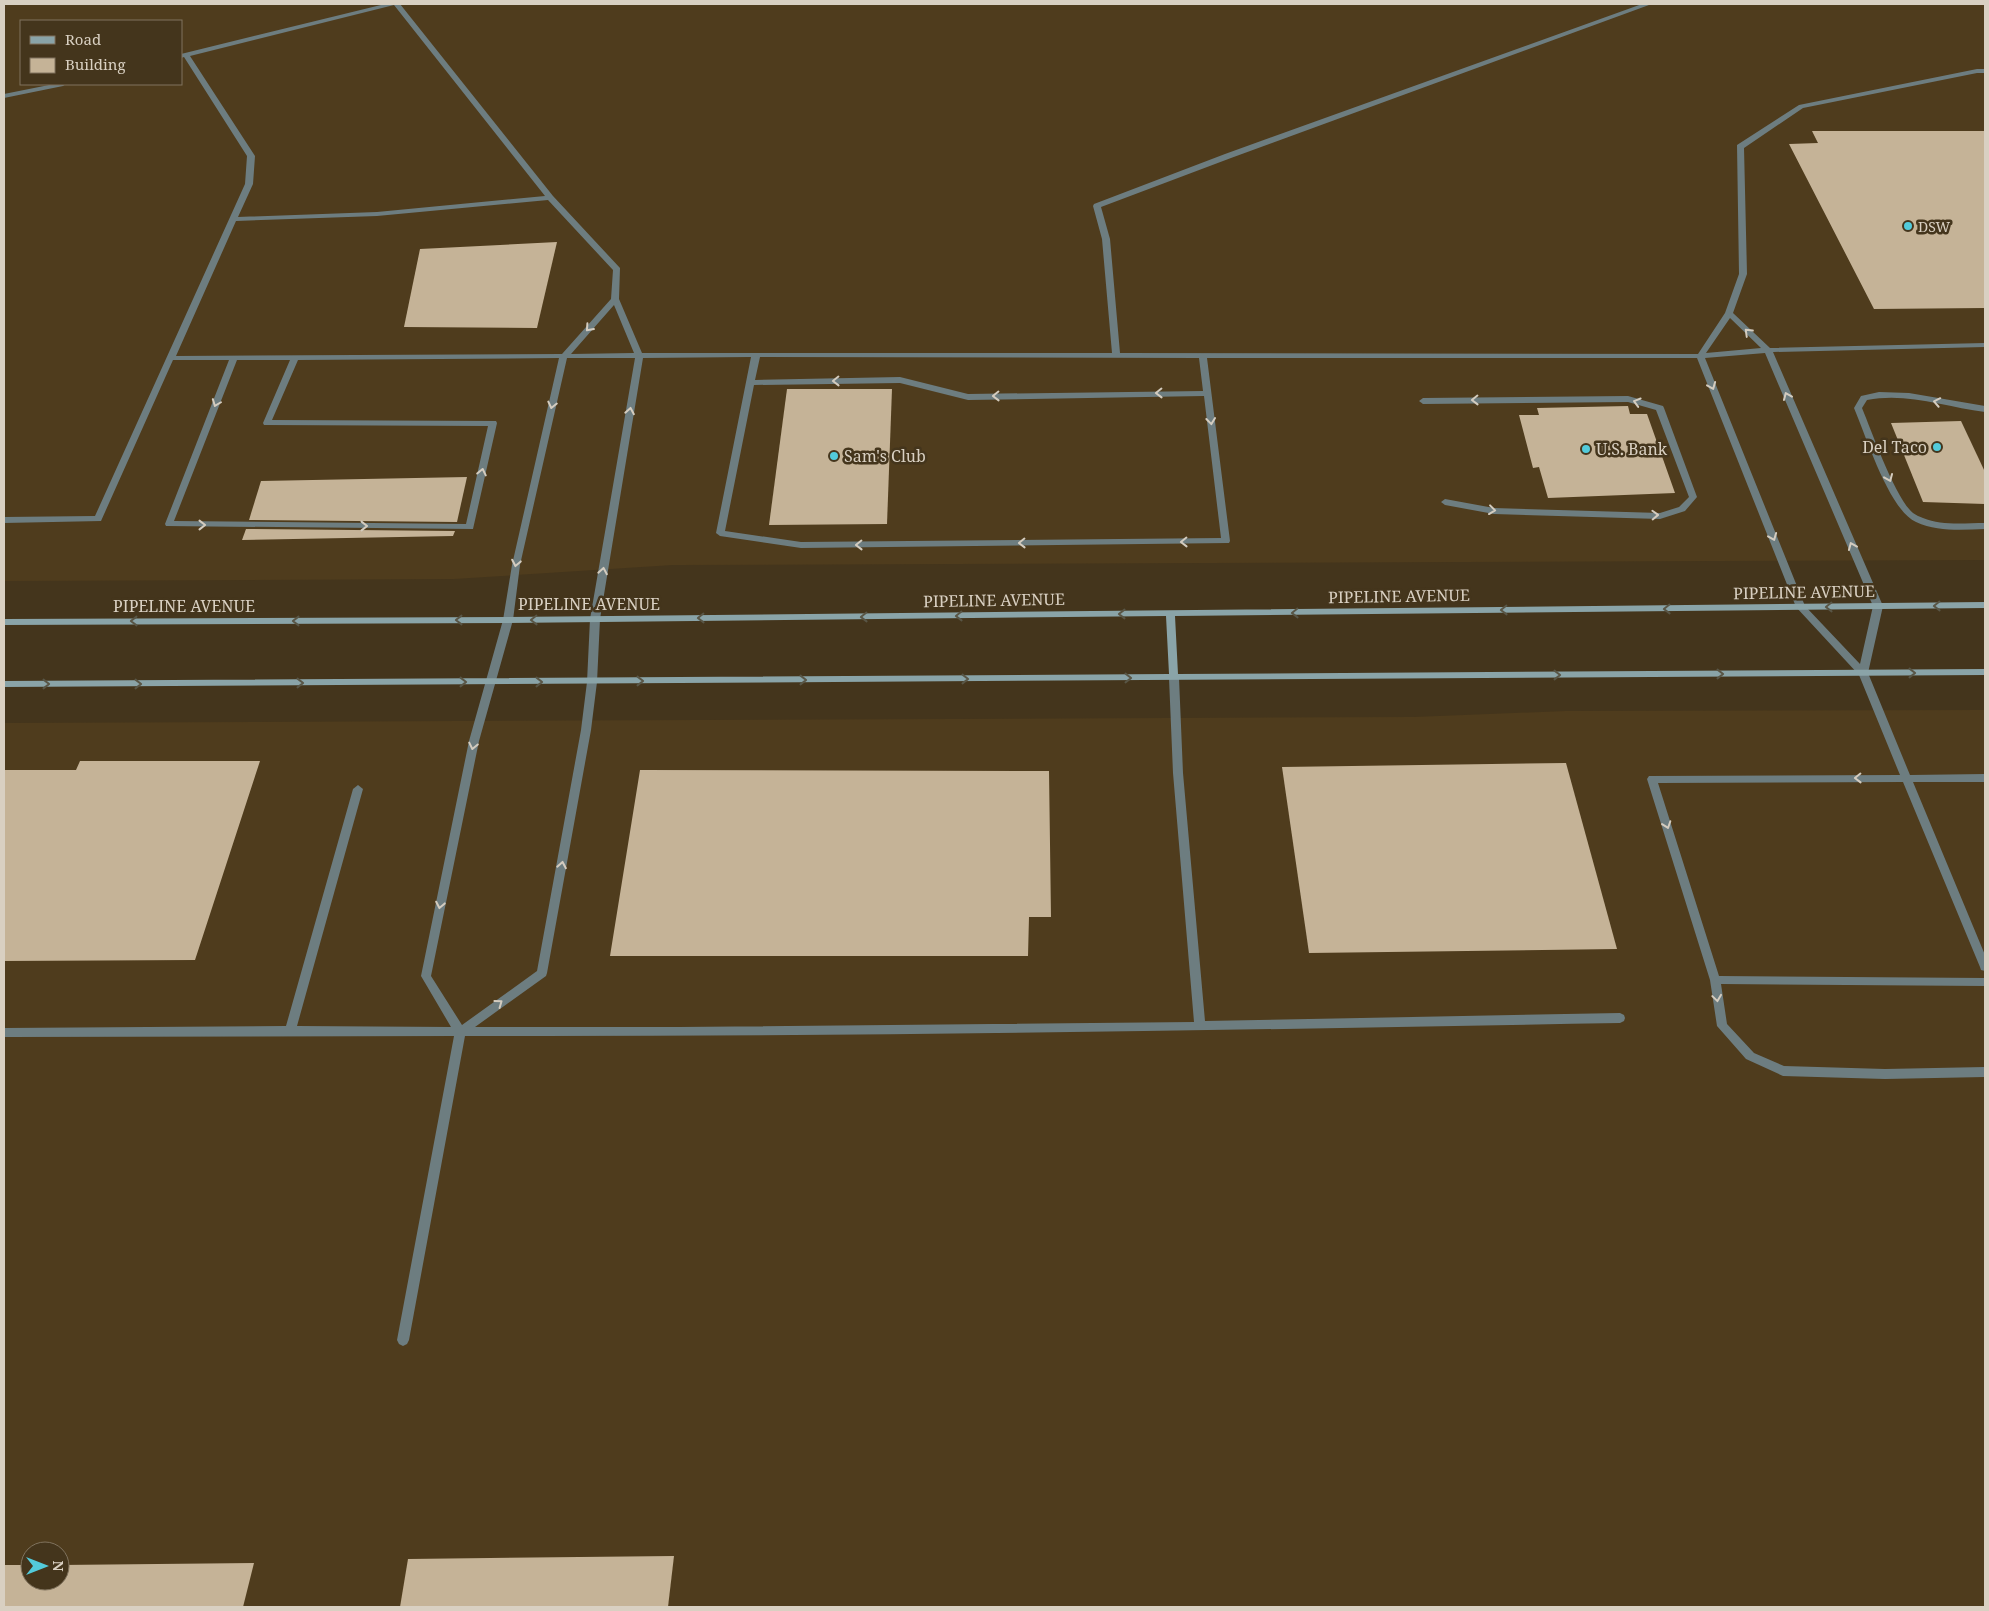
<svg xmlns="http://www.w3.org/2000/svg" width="1989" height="1611" font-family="'Noto Serif',serif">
  <rect width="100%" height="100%" fill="#44351c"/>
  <g fill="#4f3c1d" fill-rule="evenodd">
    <path d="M 4,4 L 1985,4 L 1985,560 L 673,565 L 454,579 L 4,581 ZM 21,21 L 181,21 L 181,84 L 21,84 Z"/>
    <path d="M 1985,710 L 1985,1607 L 4,1607 L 4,723 L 1414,717 L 1566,711 ZM 30,1551 L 60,1551 L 60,1581 L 30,1581 Z"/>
  </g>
  <g fill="#c5b397">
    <polygon points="1812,131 1985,131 1985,308 1874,309 1789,144 1818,143"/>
    <polygon points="557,242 537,328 404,327 420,249"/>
    <polygon points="787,389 892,389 887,524 769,525"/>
    <polygon points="1628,406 1630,414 1647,414 1675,493 1548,498 1539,467 1533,468 1519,415 1539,415 1537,408"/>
    <polygon points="1961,421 1985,472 1985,504 1923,502 1891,423"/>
    <polygon points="467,477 457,522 249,520 261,481"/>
    <polygon points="246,529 455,531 453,536 242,540"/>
    <polygon points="80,761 260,761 195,960 4,961 4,770 76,770"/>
    <polygon points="1566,763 1617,949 1309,953 1282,767"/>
    <polygon points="640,770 1049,771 1051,917 1029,917 1028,956 610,956"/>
    <polygon points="674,1556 668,1607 400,1607 408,1559"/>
    <polygon points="254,1563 243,1607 4,1607 4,1565 30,1565 30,1581 60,1581 60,1565"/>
  </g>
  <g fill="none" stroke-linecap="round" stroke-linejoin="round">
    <g fill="#6d7d80" fill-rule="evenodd">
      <path d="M 385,4 L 400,4 L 553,196 L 620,268 L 619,299 L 642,353 L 1112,353 L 1102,239 L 1093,206 L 1094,204 L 1225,154 L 1642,4 L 1650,4 L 1649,5 L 1231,158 L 1101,207 L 1110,239 L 1120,353 L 1698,354 L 1725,313 L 1739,274 L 1737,145 L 1799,105 L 1977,69 L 1985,69 L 1985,73 L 1977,73 L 1803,108 L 1744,148 L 1747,274 L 1733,313 L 1770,348 L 1985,343 L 1985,347 L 1773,352 L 1883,606 L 1868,673 L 1910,775 L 1985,774 L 1985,782 L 1913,782 L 1985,955 L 1985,971 L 1981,970 L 1980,967 L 1903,782 L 1658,783 L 1719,976 L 1985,978 L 1985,986 L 1721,984 L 1727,1024 L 1754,1053 L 1784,1066 L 1885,1069 L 1985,1067 L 1985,1077 L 1885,1079 L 1783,1076 L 1746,1059 L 1717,1026 L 1710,980 L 1647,779 L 1649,776 L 1900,775 L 1859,675 L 1796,607 L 1697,358 L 1207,358 L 1230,541 L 1229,543 L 801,548 L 720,536 L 716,533 L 751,357 L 643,358 L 600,619 L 597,682 L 591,730 L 547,973 L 546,976 L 475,1027 L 679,1027 L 1194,1022 L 1173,773 L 1169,678 L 1174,675 L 1179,678 L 1183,773 L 1205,1021 L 1620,1013 L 1624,1015 L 1625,1018 L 1624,1021 L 1620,1023 C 1235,1030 850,1037 465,1036 L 409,1340 L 407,1344 L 403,1346 L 399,1344 L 397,1340 L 454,1036 L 4,1037 L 4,1028 L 286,1026 L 353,789 L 358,785 L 363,789 L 297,1026 L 451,1027 L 421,976 L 469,741 L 503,620 L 512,565 L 559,358 L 298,360 L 272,420 L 496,421 L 497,423 L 473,529 L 166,526 L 165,524 L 229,360 L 173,360 L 101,521 L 4,523 L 4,517 L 95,516 L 245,184 L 247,156 L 184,57 L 181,58 L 181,54 ZM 394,5 L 545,196 L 377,212 L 238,217 L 253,184 L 255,156 L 190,56 ZM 548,200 L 613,270 L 611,299 L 562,354 L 176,356 L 236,221 L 377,216 ZM 614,305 L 634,353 L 571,354 ZM 1730,318 L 1761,348 L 1706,353 ZM 1765,353 L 1873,606 L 1860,664 L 1805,606 L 1705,358 ZM 760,357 L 1199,358 L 1203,391 L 968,394 L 900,377 L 755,380 ZM 567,358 L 635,358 L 590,619 L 587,682 L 581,730 L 537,971 L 462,1025 L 431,976 L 479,741 L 513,620 L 520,565 ZM 237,360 L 290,360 L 263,423 L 264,425 L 488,426 L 466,524 L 174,521 ZM 900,383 L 968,400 L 1204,396 L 1221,538 L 801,542 L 725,531 L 754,385 Z"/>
      <polygon points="54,84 66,84 63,86 4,98 4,94"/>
      <path d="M 1879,392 L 1909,393 L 1985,406 L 1985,412 C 1946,407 1907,392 1867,400 L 1862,408 C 1872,432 1895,498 1913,513 C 1916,515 1920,517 1923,518 C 1942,526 1965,523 1985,523 L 1985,529 C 1962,530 1938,532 1916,522 C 1889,510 1866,436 1854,408 L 1861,396 Z"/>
      <polygon points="1628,396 1663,406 1664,408 1697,497 1685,511 1660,519 1494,514 1445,505 1441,502 1445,499 1494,508 1660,513 1679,507 1689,497 1656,410 1628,402 1423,404 1419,401 1423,398"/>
    </g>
    <polygon fill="#8aa4a8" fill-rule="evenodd" points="1985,602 1985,608 1175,616 1178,674 1985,669 1985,675 4,687 4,681 1169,674 1166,616 508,623 4,625 4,619 508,617"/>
  </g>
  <defs><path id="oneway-chevron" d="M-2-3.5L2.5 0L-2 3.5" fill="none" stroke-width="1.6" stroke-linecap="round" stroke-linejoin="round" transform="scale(1.25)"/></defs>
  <g stroke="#d4ccbf">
    <use href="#oneway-chevron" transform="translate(589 328) rotate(132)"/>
    <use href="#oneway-chevron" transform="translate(1748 332) rotate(-136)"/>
    <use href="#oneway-chevron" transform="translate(836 381) rotate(179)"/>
    <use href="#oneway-chevron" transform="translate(1712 386) rotate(68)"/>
    <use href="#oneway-chevron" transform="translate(1159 393) rotate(179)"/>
    <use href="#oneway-chevron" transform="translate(996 396) rotate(179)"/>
    <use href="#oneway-chevron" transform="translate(1787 396) rotate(-113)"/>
    <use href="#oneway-chevron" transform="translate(1475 400) rotate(179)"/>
    <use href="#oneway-chevron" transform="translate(1637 402) rotate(-164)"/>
    <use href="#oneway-chevron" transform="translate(1937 402) rotate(-169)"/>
    <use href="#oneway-chevron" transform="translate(216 403) rotate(111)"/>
    <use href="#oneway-chevron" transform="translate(552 405) rotate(103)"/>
    <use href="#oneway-chevron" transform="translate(630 411) rotate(-80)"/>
    <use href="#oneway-chevron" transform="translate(1211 421) rotate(83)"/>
    <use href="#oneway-chevron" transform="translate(482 472) rotate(-78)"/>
    <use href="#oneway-chevron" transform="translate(1889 478) rotate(67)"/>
    <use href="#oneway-chevron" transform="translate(1492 510) rotate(7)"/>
    <use href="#oneway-chevron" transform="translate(1655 515) rotate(-2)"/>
    <use href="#oneway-chevron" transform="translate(202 525)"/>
    <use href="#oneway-chevron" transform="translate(364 526)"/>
    <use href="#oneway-chevron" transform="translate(1773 537) rotate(68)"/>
    <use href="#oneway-chevron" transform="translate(1184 542) rotate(179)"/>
    <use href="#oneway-chevron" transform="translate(1022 543) rotate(179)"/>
    <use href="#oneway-chevron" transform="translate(859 545) rotate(179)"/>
    <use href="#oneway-chevron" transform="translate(1852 546) rotate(-113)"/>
    <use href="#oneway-chevron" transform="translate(516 563) rotate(101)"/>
    <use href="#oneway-chevron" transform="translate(603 571) rotate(-80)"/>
    <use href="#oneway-chevron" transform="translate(473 746) rotate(102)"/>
    <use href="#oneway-chevron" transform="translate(1858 778) rotate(179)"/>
    <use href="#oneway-chevron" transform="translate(1667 825) rotate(71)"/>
    <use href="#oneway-chevron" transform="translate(562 865) rotate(-80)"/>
    <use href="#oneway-chevron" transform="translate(440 905) rotate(101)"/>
    <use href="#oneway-chevron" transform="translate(1717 998) rotate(82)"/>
    <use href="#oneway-chevron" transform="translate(499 1003) rotate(-36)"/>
  </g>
  <g stroke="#595646">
    <use href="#oneway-chevron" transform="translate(1937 606) rotate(179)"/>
    <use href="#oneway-chevron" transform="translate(1829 607) rotate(179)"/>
    <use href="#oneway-chevron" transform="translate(1667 609) rotate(179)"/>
    <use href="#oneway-chevron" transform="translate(1504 610) rotate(179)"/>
    <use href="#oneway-chevron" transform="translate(1295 613) rotate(179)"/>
    <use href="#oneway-chevron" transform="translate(1122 614) rotate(180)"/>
    <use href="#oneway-chevron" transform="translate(959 616) rotate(179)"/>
    <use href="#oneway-chevron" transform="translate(864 617) rotate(179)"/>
    <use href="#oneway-chevron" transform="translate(701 618) rotate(179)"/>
    <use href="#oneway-chevron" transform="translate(459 620) rotate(180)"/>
    <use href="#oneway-chevron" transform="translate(534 620) rotate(179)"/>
    <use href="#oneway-chevron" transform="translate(134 621) rotate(180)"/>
    <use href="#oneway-chevron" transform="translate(296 621) rotate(180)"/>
    <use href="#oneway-chevron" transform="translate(1912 673)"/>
    <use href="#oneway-chevron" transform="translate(1720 674)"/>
    <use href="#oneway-chevron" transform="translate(1557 675)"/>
    <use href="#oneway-chevron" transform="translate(1128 678)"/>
    <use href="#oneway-chevron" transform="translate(965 679)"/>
    <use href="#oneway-chevron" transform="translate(803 680)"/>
    <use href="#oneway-chevron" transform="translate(640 681)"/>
    <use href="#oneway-chevron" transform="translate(463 682)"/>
    <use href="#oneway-chevron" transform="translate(539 682)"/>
    <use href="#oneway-chevron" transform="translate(300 683)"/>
    <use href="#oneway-chevron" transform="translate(46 684)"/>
    <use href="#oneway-chevron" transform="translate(138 684)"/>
  </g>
  <g fill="#53cbdb" stroke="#44351c" stroke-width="2">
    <circle cx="1908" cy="226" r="5"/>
    <circle cx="1937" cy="447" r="5"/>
    <circle cx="1586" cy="449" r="5"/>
    <circle cx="834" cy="456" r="5"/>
  </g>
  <g text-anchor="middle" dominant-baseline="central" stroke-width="5" stroke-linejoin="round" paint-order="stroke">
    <g font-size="14" fill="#d9d0c2" stroke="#44351c" text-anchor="start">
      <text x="1918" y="226">DSW</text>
    </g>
    <g font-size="16" fill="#d9d0c2" stroke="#44351c" text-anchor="start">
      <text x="1927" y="447" text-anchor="end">Del Taco</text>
      <text x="1596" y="449">U.S. Bank</text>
      <text x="844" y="456">Sam's Club</text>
    </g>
    <g font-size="16" fill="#d9d0c2" stroke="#44351c">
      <text transform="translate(1804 592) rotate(-1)">PIPELINE AVENUE</text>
      <text transform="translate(1399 596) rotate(-1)">PIPELINE AVENUE</text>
      <text transform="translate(994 600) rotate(-1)">PIPELINE AVENUE</text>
      <text x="589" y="604">PIPELINE AVENUE</text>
      <text x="184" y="606">PIPELINE AVENUE</text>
    </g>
  </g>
  <rect width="1989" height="1611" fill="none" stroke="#d9d0c2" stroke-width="10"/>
  <rect x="20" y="20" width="162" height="65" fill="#44351c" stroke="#80735e"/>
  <rect x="30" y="36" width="25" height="8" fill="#8aa4a8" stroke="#80735e"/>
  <text x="65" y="45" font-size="15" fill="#d9d0c2">Road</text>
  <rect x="30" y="58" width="25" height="15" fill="#c5b397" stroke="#80735e"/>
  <text x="65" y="70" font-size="15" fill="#d9d0c2">Building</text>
  <g transform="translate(45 1566) rotate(90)"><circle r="24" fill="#44351c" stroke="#80735e"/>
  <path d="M0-4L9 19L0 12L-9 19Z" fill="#53cbdb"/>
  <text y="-8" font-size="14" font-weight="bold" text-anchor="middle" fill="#d9d0c2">N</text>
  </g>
</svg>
